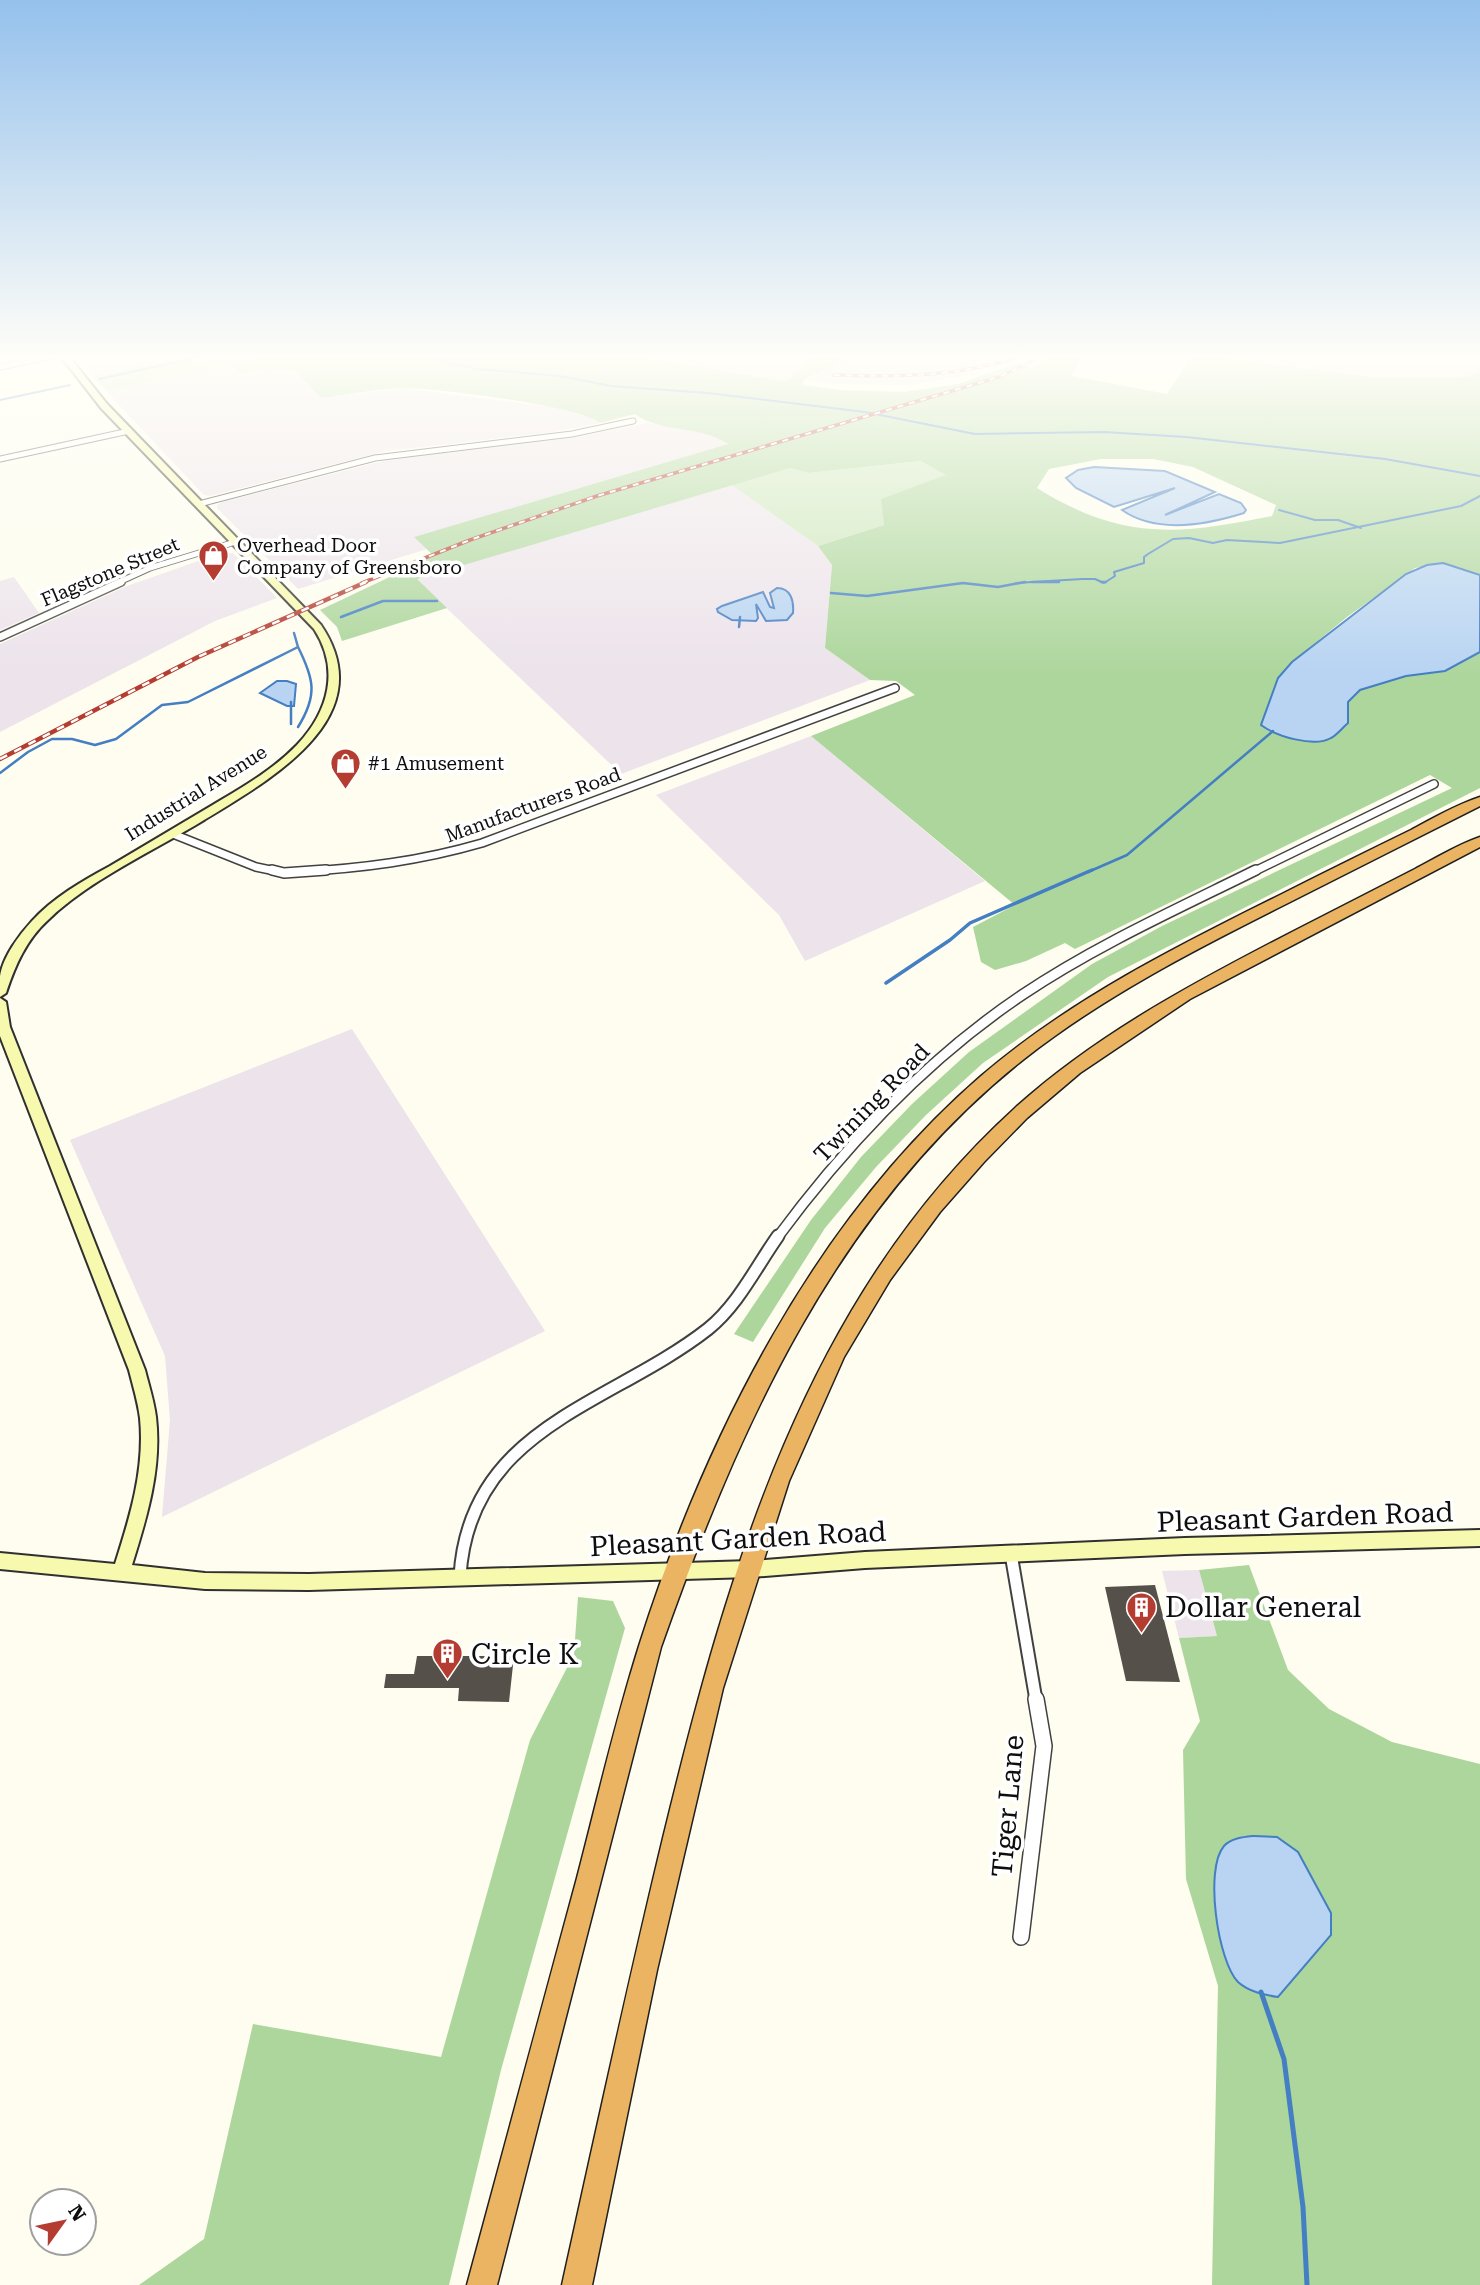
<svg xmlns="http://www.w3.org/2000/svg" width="1480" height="2285" font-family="'Roboto Serif',serif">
  <rect width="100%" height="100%" fill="#fefdef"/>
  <g fill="#ece3eb">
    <polygon points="81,354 197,354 93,377 77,356"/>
    <polygon points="623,354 814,354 787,382"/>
    <polygon points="853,354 1021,354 973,371 976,374 912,385 836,384 805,380"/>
    <polygon points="1208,354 1480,354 1480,371 1466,377 1379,378"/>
    <polygon points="231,364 242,373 265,368 295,371 322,398 403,388 551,407 593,417 600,423 553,432 386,451 210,496 204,495 106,391"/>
    <polygon points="647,423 713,434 728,444 415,537 427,549 298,589 217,508 217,505 222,502 383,461 441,451 574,438"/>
    <polygon points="730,484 818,546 832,565 825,648 870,680 621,774 416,579"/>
    <polygon points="221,553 233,553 277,598 215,621 0,732 0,644 127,586"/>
    <polygon points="14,577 39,613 0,630 0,581"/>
    <polygon points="811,736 985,881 805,961 779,915 656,795"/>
    <polygon points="352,1029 545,1331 162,1517 170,1420 165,1356 70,1140"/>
    <polygon points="1199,1570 1217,1636 1179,1638 1162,1571"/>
  </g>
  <g fill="#cbe6bb">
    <polygon points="197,354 276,354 106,391 93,377"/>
    <polygon points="921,461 947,475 882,499 884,525 818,546 730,484 790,468 808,473"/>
  </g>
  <g fill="#add69c" fill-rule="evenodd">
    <path d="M 276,354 L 623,354 L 787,382 L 814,354 L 850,357 L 805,379 L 802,385 L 840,390 L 904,392 L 958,384 L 1016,364 L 1033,368 L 1055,354 L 1083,354 L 1071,376 L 1167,394 L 1193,354 L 1379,378 L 1466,377 L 1480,371 L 1480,575 L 1443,563 L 1415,568 L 1347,617 L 1292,662 L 1278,678 L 1348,701 L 1360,690 L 1406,676 L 1445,671 L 1480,652 L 1480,788 L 1108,977 L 983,1063 L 926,1115 L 876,1167 L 825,1228 L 753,1342 L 734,1334 L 811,1220 L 861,1157 L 912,1104 L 969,1052 L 1092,964 L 1162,926 L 1452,788 L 1430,775 L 1075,949 L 1065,943 L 1026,961 L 995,970 L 981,962 L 973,927 L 1015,905 L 811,736 L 915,695 L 896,681 L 870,680 L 825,648 L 832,565 L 818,546 L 884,525 L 881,499 L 946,475 L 921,461 L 808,473 L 790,468 L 417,579 L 447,608 L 342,641 L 337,627 L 320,610 L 434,556 L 414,537 L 728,444 C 698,424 662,434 635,414 L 600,423 C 581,406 431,387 401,388 C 375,389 348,395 321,398 L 295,371 L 265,368 L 242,374 L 231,364 ZM 1101,459 L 1153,459 L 1193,467 L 1276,505 L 1272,516 C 1178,535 1122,541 1037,488 L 1049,469 Z"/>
    <polygon points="1249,1565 1288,1670 1329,1709 1392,1742 1480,1764 1480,2285 1212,2285 1218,1986 1186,1879 1183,1750 1200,1721 1179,1638 1217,1636 1199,1570"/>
    <polygon points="578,1597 613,1601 625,1628 501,2070 449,2285 139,2285 204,2239 253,2024 441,2057 530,1740 574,1654"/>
  </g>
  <g fill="#b8d4f2" stroke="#447ec3" stroke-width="2">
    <path d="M 1094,467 L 1165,471 L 1215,492 L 1165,515 L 1219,494 L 1241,503 L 1246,510 L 1244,513 C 1206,525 1156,534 1122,510 L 1175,488 L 1114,507 L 1076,488 L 1066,478 L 1078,470 Z"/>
    <path d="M 1443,563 L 1480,575 L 1480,652 L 1445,671 L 1406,676 L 1360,690 L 1348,702 L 1348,723 C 1343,727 1337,735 1331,738 C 1314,748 1276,736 1261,725 L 1278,678 L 1292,662 L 1406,574 L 1427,565 Z"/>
    <path d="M 777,588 C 791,588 794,601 793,613 L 787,620 L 766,621 L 756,604 L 758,618 L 756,621 L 732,620 L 718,612 L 717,609 L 722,606 L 763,592 L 770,607 L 774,608 L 770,593 Z"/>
    <polygon points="277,681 287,681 296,684 294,706 287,706 260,693"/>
    <path d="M 1254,1836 L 1277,1837 L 1298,1852 L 1331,1913 L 1331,1935 L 1278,1997 C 1265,1995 1249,1992 1238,1982 C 1218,1962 1204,1869 1224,1846 C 1231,1838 1244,1837 1254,1836 Z"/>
  </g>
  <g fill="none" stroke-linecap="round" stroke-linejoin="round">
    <g stroke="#447ec3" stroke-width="2">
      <polyline points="413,354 477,369 560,376 611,386 708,393 865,412 975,434 1104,432 1186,437 1385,459 1480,476"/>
      <polyline points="99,379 214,354"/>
      <polyline points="0,400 70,385"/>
      <polyline points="1279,510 1315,520 1338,520 1361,528"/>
      <polyline points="961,583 965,583"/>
      <polyline points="1016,583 1082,579 1095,579 1104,583 1115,576 1114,572 1144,563 1144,557 1148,554 1173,539 1189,538 1213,543 1227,540 1280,543 1461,506 1480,496"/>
    </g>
    <g stroke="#447ec3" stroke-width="2.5">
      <polyline points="1032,582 1059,582"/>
      <polyline points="1101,582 1106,582"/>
      <polyline points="831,593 867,596 963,583 998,587 1025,582"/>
      <polyline points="341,617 383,601 437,601"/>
      <polyline points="739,627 740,617"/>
      <path d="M 298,647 C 314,679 318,695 298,727"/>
      <polyline points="291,702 291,724"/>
      <polyline points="0,773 28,752 52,739 72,739 95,745 116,739 162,705 188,702 298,647 294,633"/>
      <polyline points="1088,872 1127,855 1273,731"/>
    </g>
    <polyline stroke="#447ec3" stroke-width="3.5" points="886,983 950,940 970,923 1092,870"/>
    <polyline stroke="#447ec3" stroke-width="5" points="1261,1992 1284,2059 1303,2207 1307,2285"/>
  </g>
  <g fill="#56504b">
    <polygon points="1155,1585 1180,1682 1126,1681 1105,1587"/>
    <polygon points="417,1656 514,1656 509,1702 458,1701 459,1688 384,1688 386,1674 414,1674"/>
  </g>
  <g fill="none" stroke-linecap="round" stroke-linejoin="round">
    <defs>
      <g id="street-far4">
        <polyline points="0,367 63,354"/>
        <polyline points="0,459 129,431"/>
        <polyline points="199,504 375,458 572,434 633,421"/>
        <polyline points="117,583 150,568 235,542"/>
      </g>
      <g id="street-far3">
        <polyline points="0,637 121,582"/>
        <polyline points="173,834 256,867 280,872"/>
        <path d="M 298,872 C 363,868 420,861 482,843 L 895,688"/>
        <polyline points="1253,872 1434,784"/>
      </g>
      <g id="street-far2">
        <polyline points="272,870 284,873 326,870"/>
        <path d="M 777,1238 C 845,1146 927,1059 1022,995 C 1095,946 1177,909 1256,870"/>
      </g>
      <g id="street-far1">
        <polyline points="1011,1554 1036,1700"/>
        <path d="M 460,1576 C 469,1427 611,1405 708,1329 C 738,1305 756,1267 778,1236"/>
      </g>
      <polyline id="street" points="1021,1937 1044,1746 1036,1699"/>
      <g id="secondary">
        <path d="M 59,354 L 67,354 L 107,404 L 321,625 C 383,717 271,779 204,820 C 155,850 89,880 48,920 C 26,940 15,966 6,993 L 0,997 C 0,991 0,983 0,976 C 3,957 19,935 32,921 C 53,898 82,881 110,866 C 144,846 177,826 211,806 C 241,788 273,770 297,745 C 329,711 340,669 314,629 L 101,408 Z"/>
        <path d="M 0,998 L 6,1002 L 10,1027 L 145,1370 C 149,1386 154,1401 156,1417 C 162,1468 147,1517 132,1565 L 205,1573 L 309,1574 L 751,1561 L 865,1552 L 1185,1538 L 1480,1530 L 1480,1546 L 1185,1554 L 865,1568 L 751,1577 L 309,1590 L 205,1589 L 0,1569 L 0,1553 L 115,1564 C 130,1517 145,1469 140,1418 C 138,1402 133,1386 129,1370 L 0,1036 Z"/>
      </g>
      <g id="highway">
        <path d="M 1480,797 L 1480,806 C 1416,838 1352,871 1288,903 C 1196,949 1104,996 1024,1059 C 836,1208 739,1426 661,1647 L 497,2285 L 467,2285 C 504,2149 540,2013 577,1878 C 597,1801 615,1722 639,1646 C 705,1438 813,1222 980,1077 C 1069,1000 1177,946 1282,894 C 1325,872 1368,851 1411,830 C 1433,818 1456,805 1480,797 Z"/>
        <path d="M 1480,837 L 1480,847 L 1190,999 L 1080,1073 L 1027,1118 L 984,1162 L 940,1212 L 890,1280 L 844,1357 L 789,1481 L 723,1688 L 657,1970 L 592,2285 L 562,2285 C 595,2136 627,1987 663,1838 C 728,1571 804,1300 1015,1108 C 1097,1034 1195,982 1292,932 C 1333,911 1374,890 1415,869 C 1436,858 1457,845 1480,837 Z"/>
      </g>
    </defs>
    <use href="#street-far4" stroke="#414141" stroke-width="7"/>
    <use href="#street-far3" stroke="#414141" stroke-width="10"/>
    <use href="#street-far2" stroke="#414141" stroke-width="12"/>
    <use href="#street-far1" stroke="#414141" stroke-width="15"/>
    <use href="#street" stroke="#414141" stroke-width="18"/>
    <use href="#secondary" stroke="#303030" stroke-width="4"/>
    <use href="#highway" stroke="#1f1f1f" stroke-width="3"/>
    <use href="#street-far4" stroke="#fff" stroke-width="5"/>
    <use href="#street-far3" stroke="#fff" stroke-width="7"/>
    <use href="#street-far2" stroke="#fff" stroke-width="9"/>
    <use href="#street-far1" stroke="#fff" stroke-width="11"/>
    <use href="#street" stroke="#fff" stroke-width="15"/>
    <use href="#secondary" fill="#f7f9af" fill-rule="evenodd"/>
    <use href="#highway" fill="#eab462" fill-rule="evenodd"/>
    <defs>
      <g id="rail-far1">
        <path d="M 834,375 C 901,377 963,377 1027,354"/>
        <polyline points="362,583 470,540 597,496 999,377 1047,354"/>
      </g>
      <polyline id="rail" points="0,759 198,657 366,582"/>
    </defs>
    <use href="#rail-far1" stroke="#b43c30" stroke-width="3.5"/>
    <use href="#rail" stroke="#b43c30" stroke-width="4.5"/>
    <use href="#rail-far1" stroke="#fff" stroke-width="2" stroke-dasharray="6" stroke-linecap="butt"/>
    <use href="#rail" stroke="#fff" stroke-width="2.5" stroke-dasharray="8" stroke-linecap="butt"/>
  </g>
  <linearGradient id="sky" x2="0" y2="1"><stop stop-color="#95c1ec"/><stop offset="0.53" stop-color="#fffef8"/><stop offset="1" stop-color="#fffef8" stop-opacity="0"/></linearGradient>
  <rect width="1480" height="674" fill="url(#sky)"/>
  <defs>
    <symbol id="shop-pin" viewBox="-11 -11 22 30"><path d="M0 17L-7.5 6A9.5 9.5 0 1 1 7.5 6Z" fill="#b43c30" stroke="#fff"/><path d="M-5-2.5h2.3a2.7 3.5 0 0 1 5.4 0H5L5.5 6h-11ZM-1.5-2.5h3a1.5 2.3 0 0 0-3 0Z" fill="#fff"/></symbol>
    <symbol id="building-pin" viewBox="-11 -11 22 30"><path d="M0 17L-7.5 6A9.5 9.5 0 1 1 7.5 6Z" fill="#b43c30" stroke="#fff"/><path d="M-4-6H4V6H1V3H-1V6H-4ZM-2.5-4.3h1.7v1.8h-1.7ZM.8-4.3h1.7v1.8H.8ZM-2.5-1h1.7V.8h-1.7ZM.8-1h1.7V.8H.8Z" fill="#fff"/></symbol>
  </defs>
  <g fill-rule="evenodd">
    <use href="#shop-pin" x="196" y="538" width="35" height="47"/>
    <use href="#shop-pin" x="328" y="746" width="35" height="47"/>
    <use href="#building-pin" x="1124" y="1590" width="35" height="47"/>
    <use href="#building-pin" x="430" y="1636" width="35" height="47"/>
  </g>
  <g text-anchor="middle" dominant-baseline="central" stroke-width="7" stroke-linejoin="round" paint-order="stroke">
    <g font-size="19" fill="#0e0e0e" stroke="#fff" text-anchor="start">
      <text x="237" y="545">Overhead Door<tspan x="237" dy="22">Company of Greensboro</tspan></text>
      <text x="368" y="763">#1 Amusement</text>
    </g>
    <g font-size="19" fill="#0e0e0e" stroke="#fff">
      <text transform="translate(110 572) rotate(-23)">Flagstone Street</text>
      <text transform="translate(196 793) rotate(-32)">Industrial Avenue</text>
      <text transform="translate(533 805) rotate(-20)">Manufacturers Road</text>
    </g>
    <g font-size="23" fill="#0e0e0e" stroke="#fff">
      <text transform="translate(872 1103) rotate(-46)">Twining Road</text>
    </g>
    <g font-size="28" fill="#0e0e0e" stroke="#fff">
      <text transform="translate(1305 1517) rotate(-2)">Pleasant Garden Road</text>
      <text transform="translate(738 1539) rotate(-3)">Pleasant Garden Road</text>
      <text transform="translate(1008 1806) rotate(-85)">Tiger Lane</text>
    </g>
    <g font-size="28" fill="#0e0e0e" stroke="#fff" text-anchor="start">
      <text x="1165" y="1607">Dollar General</text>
      <text x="471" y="1654">Circle K</text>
    </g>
  </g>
  <g transform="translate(63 2222) rotate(57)"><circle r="33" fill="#ffffff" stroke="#9f9f9f" stroke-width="2"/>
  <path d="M0-5L12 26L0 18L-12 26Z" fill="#b43c30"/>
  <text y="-10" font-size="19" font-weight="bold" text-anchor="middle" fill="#0e0e0e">N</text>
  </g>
</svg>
